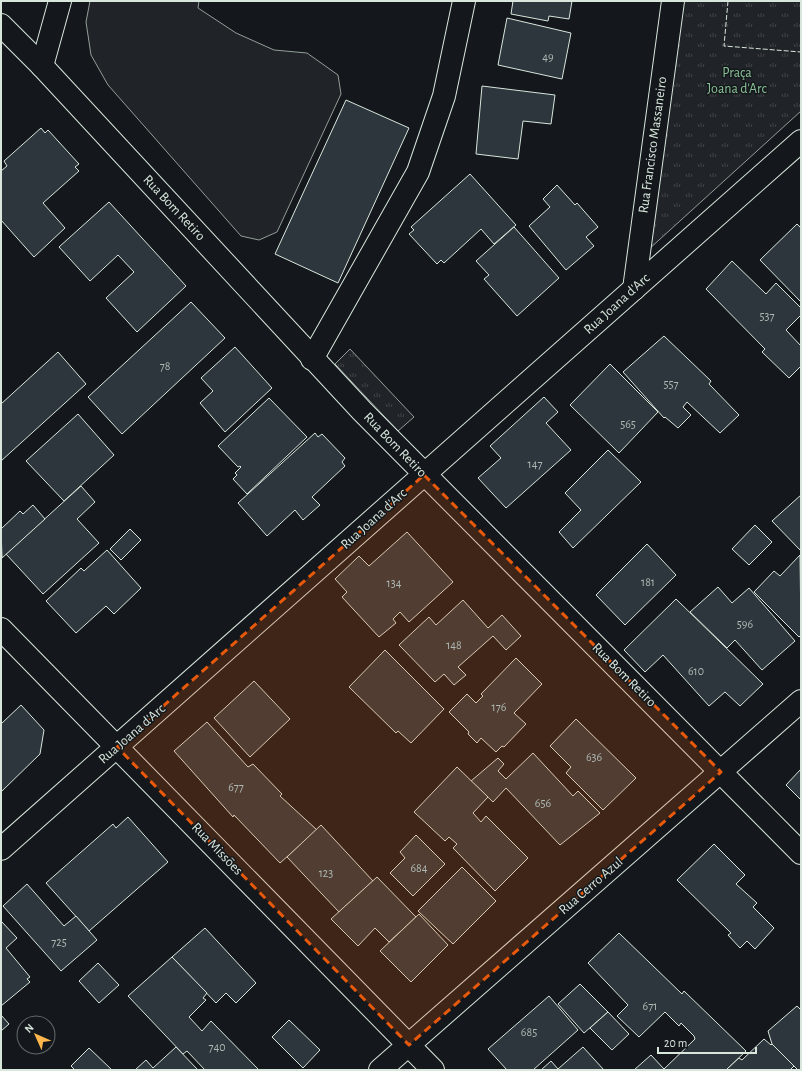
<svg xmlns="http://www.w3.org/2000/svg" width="802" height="1071" font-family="'Alegreya Sans',sans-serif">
  <defs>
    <pattern id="park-tufts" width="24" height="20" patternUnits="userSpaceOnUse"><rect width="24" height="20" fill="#202428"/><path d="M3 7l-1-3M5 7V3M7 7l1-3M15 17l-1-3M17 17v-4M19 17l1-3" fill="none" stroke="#404447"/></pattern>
  </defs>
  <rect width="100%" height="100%" fill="#14181c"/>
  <polygon fill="#202428" stroke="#939e99" points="90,1 199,1 198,8 236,33 274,50 307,53 338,75 341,94 277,232 259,240 241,236 108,85 91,55 86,22"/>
  <g fill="url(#park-tufts)" stroke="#939e99">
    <polygon points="683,1 801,1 801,111 648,250"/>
    <polygon points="350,349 414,417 398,431 335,364"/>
  </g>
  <g fill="#2c363c" stroke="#d8e6dc">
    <polygon points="513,1 572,1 569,19 549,16 548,21 511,14"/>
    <polygon points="507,18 571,33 562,79 498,65"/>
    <polygon points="482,86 555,95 551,124 523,121 518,159 476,154"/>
    <polygon points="346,100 409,128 338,283 275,254"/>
    <polygon points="41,128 45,133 48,130 79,164 75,167 79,171 43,203 65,228 34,257 1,220 1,171 7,166 4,161"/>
    <polygon points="470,174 516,225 494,244 481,229 444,263 441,260 437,264 409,234 414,230 411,227"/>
    <polygon points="557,185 575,205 577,203 598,227 586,237 594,246 566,270 529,226 550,207 543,199"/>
    <polygon points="109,202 186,286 137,332 106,298 134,272 118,255 90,281 59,247"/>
    <polygon points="797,224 801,228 801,302 760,260"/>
    <polygon points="514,227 559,278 517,316 484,279 489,275 476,261"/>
    <polygon points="732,261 766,294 776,283 801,308 801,315 786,330 801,346 801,366 789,378 762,352 765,349 706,289"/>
    <polygon points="191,302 225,338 122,434 88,397"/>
    <polygon points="664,336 711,381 709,384 739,415 720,433 687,402 683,407 691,415 678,428 665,417 664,418 623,372"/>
    <polygon points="235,347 272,388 225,432 200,403 213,391 201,378"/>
    <polygon points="58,352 86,384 1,461 1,404"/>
    <polygon points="610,364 658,412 619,453 570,405"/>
    <polygon points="544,397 558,412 546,423 571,450 506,508 478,478 501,458 490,446"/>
    <polygon points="269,398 307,437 247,494 233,479 237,475 235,473 241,467 240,466 238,467 218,446"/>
    <polygon points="78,414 114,455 64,501 26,461"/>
    <polygon points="315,433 318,437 322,434 345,458 342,462 345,466 312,497 320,505 303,520 295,510 267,536 238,503"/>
    <polygon points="608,450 641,482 573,548 559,532 581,510 565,493"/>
    <polygon points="81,486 95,502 77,519 99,543 43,594 6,554"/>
    <polygon points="801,495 801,551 772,521"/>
    <polygon points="33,505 45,519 2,558 1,529 20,511 23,514"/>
    <polygon points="755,525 772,542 749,565 732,549"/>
    <polygon points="130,529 141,540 121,560 110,549"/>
    <polygon points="407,532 453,582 409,622 400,612 393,619 396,623 379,637 342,597 347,592 335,579 359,556 369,566"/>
    <polygon points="647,544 676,575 625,625 596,595"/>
    <polygon points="107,550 141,588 114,614 106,606 76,633 46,601 81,568 84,571"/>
    <polygon points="800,555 801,635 799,637 754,592 774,571 780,576"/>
    <polygon points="718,587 732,603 749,588 795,641 762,670 735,640 727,648 690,612"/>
    <polygon points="676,599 763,684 740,706 725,692 709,706 663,655 645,672 624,650"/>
    <polygon points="463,600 488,628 502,615 521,636 506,650 493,636 458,667 466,675 454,685 444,674 435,682 399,645 429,617 436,625"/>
    <polygon points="385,650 444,709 411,743 398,731 396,733 349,687"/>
    <polygon points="516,658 542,684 514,713 526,724 504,747 502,746 496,752 481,738 477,743 468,734 469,732 449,712 467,694 476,703 483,696 481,694"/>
    <polygon points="254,681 290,719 250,757 214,718"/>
    <polygon points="21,705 44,730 40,754 1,792 1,724"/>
    <polygon points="576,719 636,778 603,810 566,773 571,767 550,746"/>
    <polygon points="207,722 248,767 253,764 282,794 280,796 317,830 280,863 234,815 233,817 174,751"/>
    <polygon points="533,753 573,796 578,791 600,813 560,845 506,788 493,802 471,781 498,758 504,764 498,771 506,779"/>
    <polygon points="457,767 488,797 473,813 481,822 486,816 528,858 495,891 453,848 457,844 449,837 445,841 414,812"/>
    <polygon points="801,769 801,800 786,785"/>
    <polygon points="128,817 168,862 89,931 46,883 113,824 116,828"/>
    <polygon points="321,825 373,881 339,912 287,857"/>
    <polygon points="416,835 445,864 413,896 390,873 405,858 400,852"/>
    <polygon points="714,844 745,875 736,884 757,903 753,907 774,928 755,949 747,941 740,948 728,935 731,933 677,880"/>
    <polygon points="462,867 496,901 453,944 418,911"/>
    <polygon points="377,877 416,917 389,942 375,928 358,946 331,919"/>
    <polygon points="27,884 64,926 76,916 97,940 61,971 3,906"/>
    <polygon points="419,914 448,945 411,982 380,951"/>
    <polygon points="1,921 17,938 6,948 30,977 27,979 30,982 1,1006"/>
    <polygon points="205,928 256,983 236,1003 226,993 216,1003 172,957"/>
    <polygon points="619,933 682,994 684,991 746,1051 726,1070 663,1070 695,1039 694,1036 681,1023 679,1026 665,1012 639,1037 617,1016 628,1005 588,963"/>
    <polygon points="172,957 207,993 203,998 206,1000 189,1017 202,1031 211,1021 259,1070 205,1070 187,1051 183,1054 128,996"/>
    <polygon points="98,963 119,985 99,1003 79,981"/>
    <polygon points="580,984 608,1012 584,1033 558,1004"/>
    <polygon points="549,996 578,1030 533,1070 507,1070 488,1049"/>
    <polygon points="797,1006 801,1010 801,1070 798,1070 772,1044 768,1031"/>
    <polygon points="608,1012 629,1034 612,1050 590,1028"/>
    <polygon points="1,1015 9,1024 1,1031"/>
    <polygon points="289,1020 320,1050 303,1068 272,1037"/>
    <polygon points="764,1039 771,1045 772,1044 794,1066 790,1070 726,1070 739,1058 742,1060"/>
    <polygon points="176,1047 198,1070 135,1070 146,1060 153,1068"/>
    <polygon points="583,1047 604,1070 541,1070 551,1061 558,1069"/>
    <polygon points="89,1048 112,1070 75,1070 71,1066"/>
    <polygon points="651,1055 664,1069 663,1070 634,1070"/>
  </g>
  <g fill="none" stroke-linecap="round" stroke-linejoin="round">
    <defs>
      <g id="minor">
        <polyline points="42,66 60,1"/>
        <polyline points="634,289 673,1"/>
        <polyline points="312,359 418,172 444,96 464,1"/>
        <polyline points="1,629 433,1070"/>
        <polyline points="1,849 801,141"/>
        <polyline points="380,1070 801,701"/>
      </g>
      <polyline id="tertiary" points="1,25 42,66 362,411 801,853"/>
    </defs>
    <use href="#minor" stroke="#d8e6dc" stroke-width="24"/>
    <use href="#tertiary" stroke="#d8e6dc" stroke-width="24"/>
    <use href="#minor" stroke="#14181c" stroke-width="22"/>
    <use href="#tertiary" stroke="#14181c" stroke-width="22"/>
    <polyline stroke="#d8e6dc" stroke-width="1" stroke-dasharray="5 2" stroke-linecap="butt" points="728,1 724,46 801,52"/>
  </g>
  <path fill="#e8590c" fill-opacity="0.2" stroke="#e8590c" stroke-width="3" stroke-dasharray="8 5" stroke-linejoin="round" d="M 424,475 L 721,772 L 409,1045 L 117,747 Z"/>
  <g text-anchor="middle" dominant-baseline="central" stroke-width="3" stroke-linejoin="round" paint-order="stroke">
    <g font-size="12" fill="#adbab4">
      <text x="548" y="57">49</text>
      <text x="767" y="316">537</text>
      <text x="165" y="366">78</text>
      <text x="671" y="384">557</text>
      <text x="628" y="424">565</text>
      <text x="535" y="464">147</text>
      <text x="648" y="582">181</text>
      <text x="394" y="583">134</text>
      <text x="745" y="624">596</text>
      <text x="454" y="645">148</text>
      <text x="696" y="671">610</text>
      <text x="499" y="707">176</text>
      <text x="594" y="757">636</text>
      <text x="236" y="787">677</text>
      <text x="543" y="803">656</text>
      <text x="419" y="868">684</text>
      <text x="326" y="873">123</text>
      <text x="59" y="942">725</text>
      <text x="650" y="1006">671</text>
      <text x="529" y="1032">685</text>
      <text x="217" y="1047">740</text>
    </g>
    <g font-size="14" fill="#8ac095" stroke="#14181c">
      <text x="737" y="73">Praça<tspan x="737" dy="16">Joana d'Arc</tspan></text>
    </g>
    <g font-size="14" fill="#d8e6dc" stroke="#14181c">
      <text transform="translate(653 145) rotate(-82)">Rua Francisco Massaneiro</text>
      <text transform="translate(174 208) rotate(47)">Rua Bom Retiro</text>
      <text transform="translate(617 304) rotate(-42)">Rua Joana d'Arc</text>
      <text transform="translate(395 445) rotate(46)">Rua Bom Retiro</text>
      <text transform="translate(374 519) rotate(-42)">Rua Joana d'Arc</text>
      <text transform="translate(624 675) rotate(45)">Rua Bom Retiro</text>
      <text transform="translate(132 734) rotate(-41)">Rua Joana d'Arc</text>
      <text transform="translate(217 849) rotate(46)">Rua Missões</text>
      <text transform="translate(591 886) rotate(-41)">Rua Cerro Azul</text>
    </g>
  </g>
  <rect width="802" height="1071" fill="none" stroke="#d8e6dc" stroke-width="4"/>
  <g transform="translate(36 1035) rotate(315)"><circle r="19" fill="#14181c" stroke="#626a69"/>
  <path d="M0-3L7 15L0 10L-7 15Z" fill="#ffb74d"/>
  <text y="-6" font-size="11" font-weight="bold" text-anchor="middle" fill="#d8e6dc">N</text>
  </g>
  <path d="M658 1047v6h98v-6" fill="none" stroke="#d8e6dc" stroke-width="2"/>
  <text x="664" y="1047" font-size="12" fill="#d8e6dc" stroke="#14181c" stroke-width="3" paint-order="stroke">20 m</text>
</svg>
